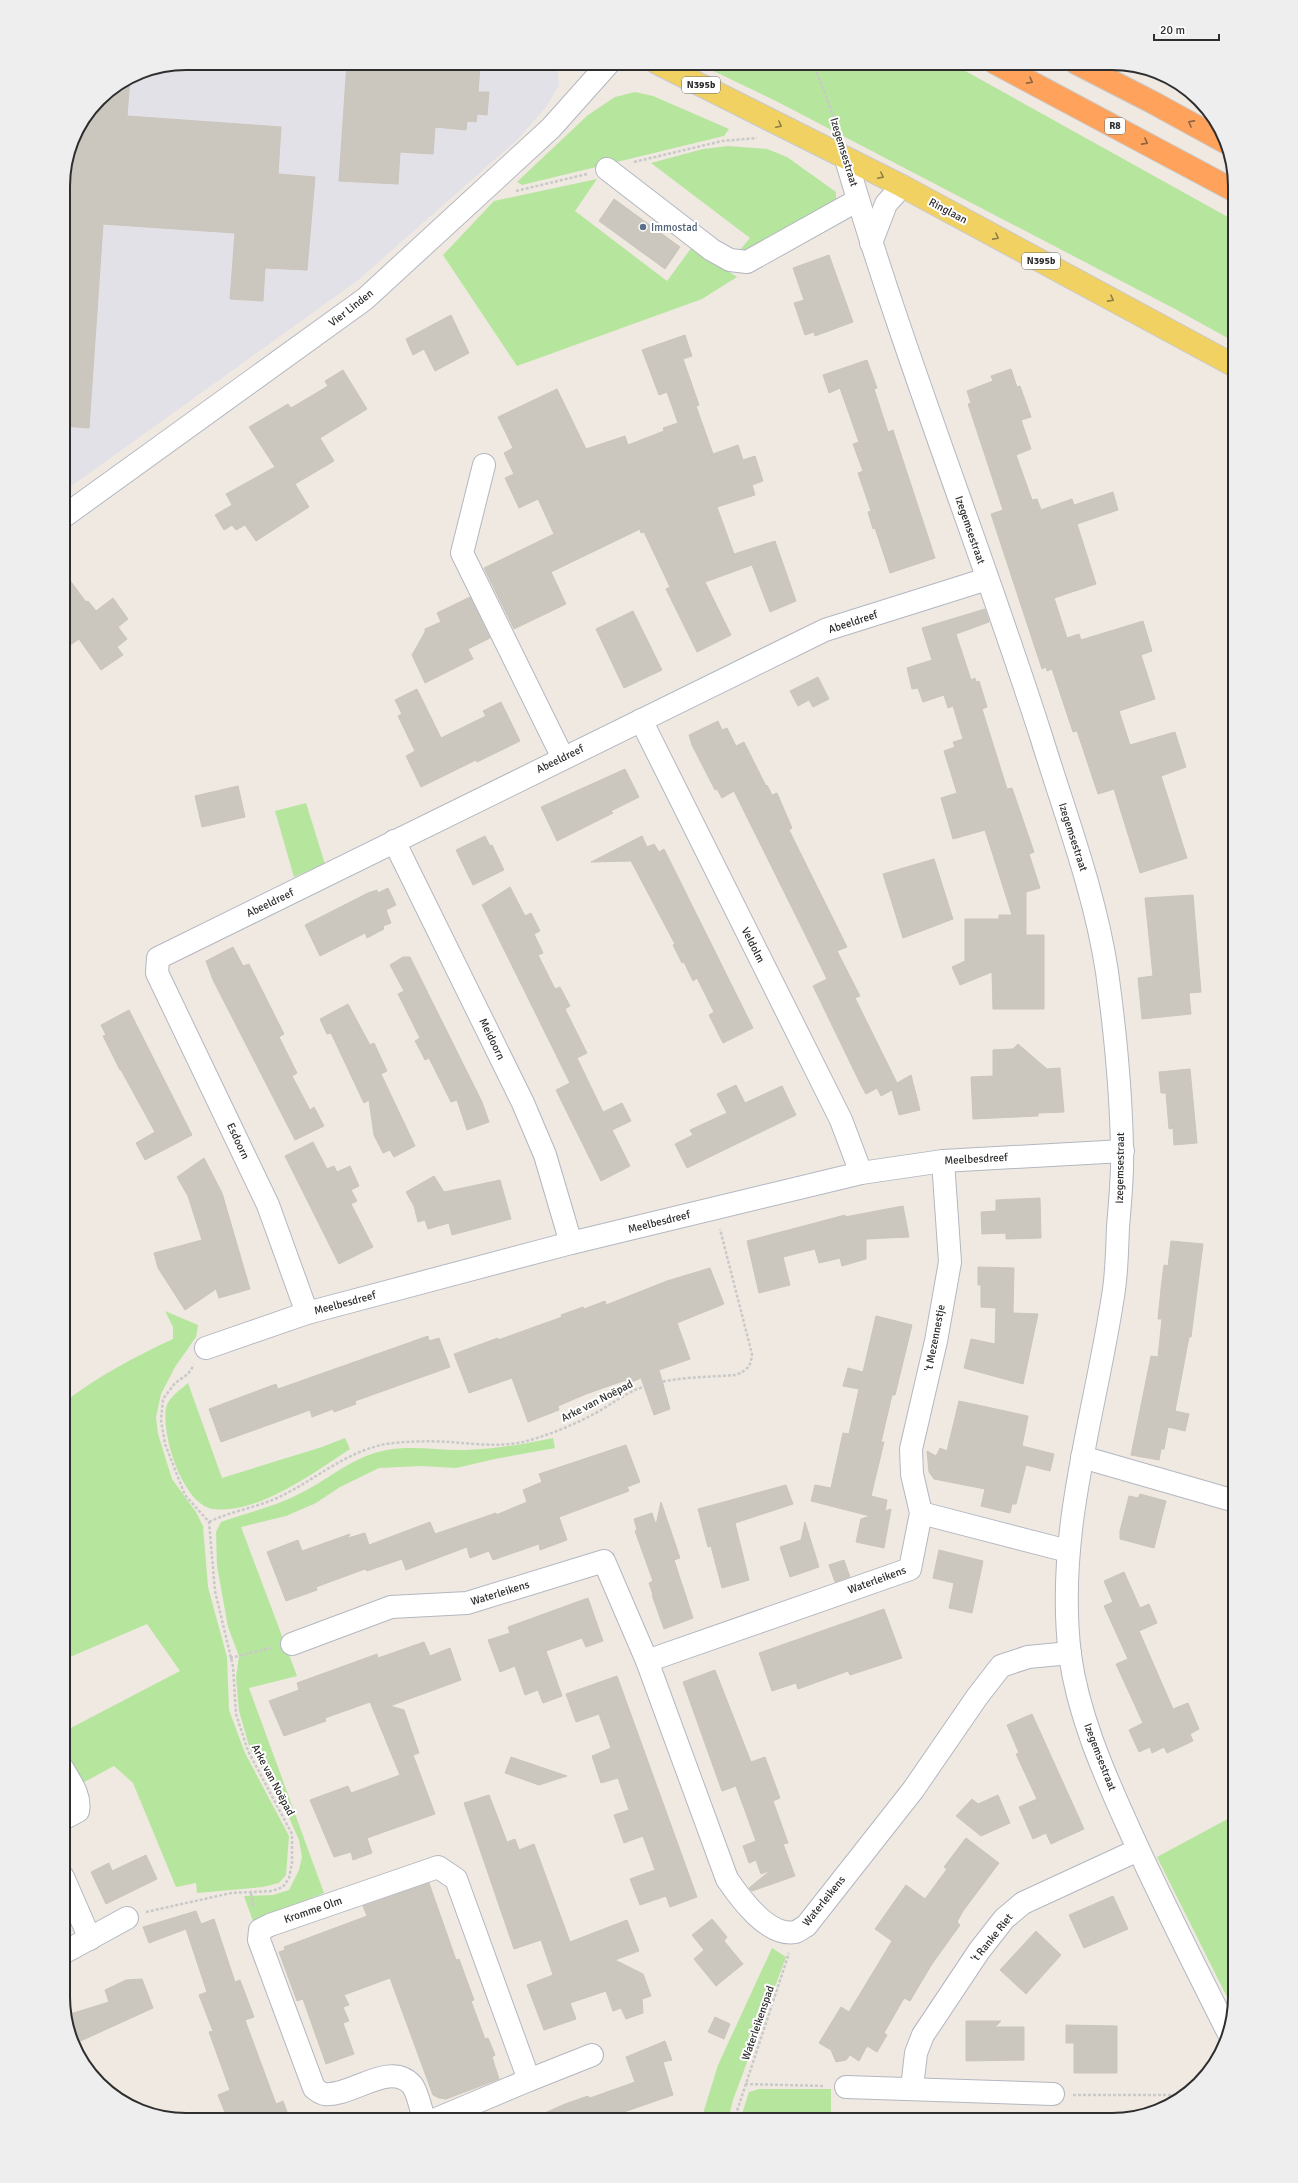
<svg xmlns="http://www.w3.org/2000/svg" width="1298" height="2183" font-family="Signika,sans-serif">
  <rect width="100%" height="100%" fill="#efe9e1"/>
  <polygon fill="#e3e1e8" points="186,63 557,63 559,85 547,106 517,140 357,281 63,492 63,178 72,139 99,99 139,72"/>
  <g fill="#b6e59e">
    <polygon points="697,63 951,63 1235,221 1235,342 1175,309 776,101"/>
    <polygon points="635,92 653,96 729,129 724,136 522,185 517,182 588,115 615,97"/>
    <polygon points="728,146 767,149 787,157 836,192 836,205 743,254 739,251 750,238 651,163 703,149"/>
    <polygon points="597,179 575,211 667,281 692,247 737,277 702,299 517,366 443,255 494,201"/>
    <polygon points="306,803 325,864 294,877 275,811"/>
    <path d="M 165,1311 L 198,1325 L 196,1337 L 175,1367 L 161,1394 L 156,1417 L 158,1434 L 172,1479 L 196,1512 L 203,1526 L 208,1587 L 227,1657 L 229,1710 L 245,1753 L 289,1836 L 286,1875 L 279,1883 L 263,1887 L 197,1893 L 196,1883 L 176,1887 L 133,1783 L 114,1766 L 77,1786 L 63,1758 L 63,1732 L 180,1671 L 147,1624 L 63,1660 L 63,1403 C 97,1377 134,1357 173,1339 L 173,1327 Z"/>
    <path d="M 188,1383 L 222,1478 L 322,1447 L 345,1438 L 350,1449 C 315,1472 257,1515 213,1509 C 183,1505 161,1434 166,1408 C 168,1398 180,1390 188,1383 Z"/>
    <path d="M 553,1438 L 555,1448 L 495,1459 L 456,1468 L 421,1466 L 379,1468 L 340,1487 L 316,1503 L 286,1516 L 241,1527 L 297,1676 L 249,1688 L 324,1893 L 253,1921 L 244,1896 L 273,1895 L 289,1890 L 299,1870 L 302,1857 L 299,1840 L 284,1806 L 250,1749 L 239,1711 L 236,1677 L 239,1656 L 228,1627 L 217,1566 L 216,1532 L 221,1522 C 245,1513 271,1508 295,1496 C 328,1481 350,1457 387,1450 C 412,1445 440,1451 466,1450 C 496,1449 524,1444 553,1438 Z"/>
    <polygon points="1235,1815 1235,1997 1233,2009 1157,1857"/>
    <polygon points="772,1948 786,1957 733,2100 728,2120 701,2120 718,2065"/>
    <polygon points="759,2089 831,2089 831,2120 740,2120 749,2092"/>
  </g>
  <g fill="#cbc7bf" stroke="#cbc5ba">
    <polygon points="347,63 439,63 480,67 478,92 489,92 487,115 477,114 476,122 467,121 466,130 435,127 433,154 400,152 398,184 339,181"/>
    <polygon points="130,78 127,116 281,127 278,174 315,177 307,270 265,268 263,301 230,299 235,233 103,224 89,428 63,426 63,178 72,139 99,99"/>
    <polygon points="614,199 680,247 665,269 599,221"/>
    <polygon points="829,255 853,322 815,336 814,332 805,335 794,303 804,300 793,268"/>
    <polygon points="451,315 469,353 435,371 424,349 413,355 406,339"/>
    <polygon points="685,335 692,356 683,359 699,405 696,406 713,454 738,445 743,460 755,456 763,481 752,485 755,495 717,507 734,554 775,541 796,601 770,612 752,565 705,582 731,635 697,652 666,589 670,587 644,532 641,533 640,529 551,572 566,604 514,629 484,568 554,534 538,499 519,508 505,478 514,474 504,453 513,448 498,417 557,389 586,449 625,436 628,445 664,431 663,428 678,423 667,392 659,395 642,350"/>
    <polygon points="867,360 877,388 874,389 888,432 893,430 935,558 890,573 875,528 873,529 868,512 871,511 858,473 863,471 853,444 859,442 840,388 829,393 823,375"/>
    <polygon points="1011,369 1017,387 1020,386 1031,417 1021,420 1031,449 1016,455 1032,500 1037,499 1041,510 1072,499 1074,505 1113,492 1118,510 1077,524 1096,584 1054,598 1067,638 1079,634 1081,640 1143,621 1152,651 1141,655 1155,699 1119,711 1130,745 1175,732 1186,767 1161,776 1187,858 1140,873 1114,789 1098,794 1077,731 1073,732 1052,669 1047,671 1046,667 1042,669 991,514 1003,510 968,404 971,403 967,391 993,381 991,376"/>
    <polygon points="343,370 367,409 320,438 334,461 295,484 309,507 256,541 245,525 236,530 232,525 224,530 215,515 232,505 226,494 275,467 249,427 288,404 291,408 328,386 325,381"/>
    <polygon points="63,571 86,602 88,601 96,611 113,598 128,619 118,627 127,639 117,647 123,655 101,670 79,639 63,650"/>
    <polygon points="470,597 490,638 468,649 473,659 425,683 412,655 425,632 425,629 441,622 437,613"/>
    <polygon points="985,609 989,622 956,634 971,680 975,678 976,682 979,681 987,707 982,709 1007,789 1012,788 1034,852 1029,854 1040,888 1026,892 1026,935 1044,935 1044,1009 993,1009 992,972 960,985 952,967 965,961 965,919 999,919 999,915 1012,915 985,830 953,839 941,798 957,793 944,751 955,747 953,742 963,739 953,706 948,708 944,695 923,702 918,688 912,689 907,668 932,660 922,628"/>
    <polygon points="633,611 662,670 624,688 596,629"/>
    <polygon points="818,677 829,699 813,707 809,700 798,706 790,691"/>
    <polygon points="417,689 441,738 486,716 483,711 501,702 520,741 477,762 476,760 421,787 406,756 415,751 398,716 402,714 395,700"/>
    <polygon points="718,721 722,730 727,728 736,746 744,742 766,786 767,785 772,795 777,793 792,828 789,830 847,947 837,951 860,996 855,998 897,1083 911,1075 920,1110 899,1115 892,1090 881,1096 877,1088 866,1094 861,1085 813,986 827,979 805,934 734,791 722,798 717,789 715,790 692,745 689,735"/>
    <polygon points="625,769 639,797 611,811 613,813 557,841 541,807"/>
    <polygon points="238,786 245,817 202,827 195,796"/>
    <polygon points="485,836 490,846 492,845 504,870 473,885 456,850"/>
    <polygon points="642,836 647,847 654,844 659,852 664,849 753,1028 723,1043 709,1015 714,1012 697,978 693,981 684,962 682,963 673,945 675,944 631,861 591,862"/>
    <polygon points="934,859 953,919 903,938 883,874"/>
    <polygon points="510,887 525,916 531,913 540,931 534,934 543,953 538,955 555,989 560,987 570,1006 565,1009 587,1053 577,1058 603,1112 622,1103 631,1121 612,1130 630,1166 601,1181 556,1090 570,1083 482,905"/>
    <polygon points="388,888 396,905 386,910 391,923 383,926 384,929 367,938 365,933 320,956 305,925 368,893 377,890 378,893"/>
    <polygon points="1193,895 1201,992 1189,993 1191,1014 1142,1019 1138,978 1153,976 1145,898"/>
    <polygon points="233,947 243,966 249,964 284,1034 279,1037 297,1073 292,1076 310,1110 314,1107 324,1126 295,1140 213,980 206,961"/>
    <polygon points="403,957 410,957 482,1102 489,1122 467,1130 457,1100 451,1102 429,1058 425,1060 420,1050 415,1041 420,1038 398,994 404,991 390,965"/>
    <polygon points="348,1004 370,1045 374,1043 387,1071 381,1074 415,1146 394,1157 390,1150 383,1153 374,1135 369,1100 364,1103 331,1033 327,1034 320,1019"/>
    <polygon points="129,1010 192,1135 145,1160 136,1143 155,1132 121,1070 120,1070 103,1036 106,1035 101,1025"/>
    <polygon points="1018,1044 1047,1069 1060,1068 1064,1112 1038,1113 1038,1116 973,1119 971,1077 993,1076 993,1050 1013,1049"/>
    <polygon points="1190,1069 1197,1143 1174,1145 1173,1128 1169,1129 1166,1093 1161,1093 1159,1072"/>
    <polygon points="736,1085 745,1103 782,1086 796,1115 687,1168 675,1144 693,1135 690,1130 727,1113 717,1094"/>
    <polygon points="313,1142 327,1169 334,1166 337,1172 350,1166 359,1186 351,1190 357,1201 351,1204 373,1247 339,1264 285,1156"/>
    <polygon points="204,1158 222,1193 250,1289 219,1298 216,1289 185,1310 158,1268 154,1253 202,1240 188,1196 177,1177"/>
    <polygon points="434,1176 444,1192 500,1180 511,1219 452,1235 449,1223 428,1229 425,1220 418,1222 414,1206 406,1192"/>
    <polygon points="1040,1198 1041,1238 1006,1239 1006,1233 982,1234 981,1212 996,1211 996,1200"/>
    <polygon points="903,1206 909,1237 866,1239 866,1259 842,1266 840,1258 819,1263 815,1249 783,1257 790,1285 759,1293 747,1241 845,1215 845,1217"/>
    <polygon points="1171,1241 1203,1244 1191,1337 1189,1337 1175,1411 1189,1414 1185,1431 1168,1427 1164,1449 1161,1449 1159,1460 1131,1455 1151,1356 1158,1357 1162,1319 1158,1319 1161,1289 1164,1265 1168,1266"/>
    <polygon points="978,1267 1014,1268 1013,1313 1038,1314 1023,1384 964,1368 971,1339 995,1344 996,1308 981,1307 981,1285 978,1285"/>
    <polygon points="710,1268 724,1304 677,1323 690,1359 659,1370 670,1409 654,1415 641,1378 627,1384 626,1380 586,1394 558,1406 559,1410 528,1422 512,1378 469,1393 454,1354 498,1338 498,1340 562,1317 561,1315 583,1307 584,1309 605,1301 606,1305 667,1281"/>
    <polygon points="876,1316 912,1325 895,1395 892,1395 881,1442 884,1442 871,1496 887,1500 885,1511 891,1509 884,1548 856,1542 861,1519 870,1516 811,1501 815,1485 831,1488 843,1433 849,1434 859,1389 843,1386 848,1368 863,1372"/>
    <polygon points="428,1336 429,1341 439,1338 450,1367 355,1401 356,1404 334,1412 333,1409 312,1417 310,1410 221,1442 209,1409 276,1384 278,1389"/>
    <polygon points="959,1401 1028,1416 1022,1446 1054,1454 1050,1471 1026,1465 1016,1504 1012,1504 1010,1513 981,1506 985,1489 934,1479 929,1472 927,1451 936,1456 940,1448 947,1451"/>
    <polygon points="626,1445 640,1482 627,1487 629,1491 559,1517 567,1540 540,1550 539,1544 493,1560 489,1551 470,1558 467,1547 406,1570 402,1559 367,1571 365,1569 316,1587 317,1590 286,1601 267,1552 298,1540 302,1551 350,1534 348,1538 365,1533 369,1545 430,1522 435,1534 496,1513 496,1515 527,1502 523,1490 542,1482 539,1474"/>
    <polygon points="786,1485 793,1504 735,1523 749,1580 722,1588 711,1546 708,1547 698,1509"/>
    <polygon points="1140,1494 1166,1501 1154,1548 1120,1539 1120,1531 1129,1496 1138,1498"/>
    <polygon points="661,1502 680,1558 674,1560 693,1618 664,1629 652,1595 653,1595 649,1583 653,1581 635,1531 637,1530 634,1519 652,1513 656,1525"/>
    <polygon points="805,1522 819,1567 790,1577 780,1547 801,1540"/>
    <polygon points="939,1550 983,1561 972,1613 949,1608 954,1583 933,1578"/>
    <polygon points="844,1560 850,1577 835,1582 829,1565"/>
    <polygon points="1124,1572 1140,1608 1149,1604 1157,1623 1139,1631 1173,1709 1188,1703 1199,1729 1190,1734 1193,1741 1167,1753 1164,1747 1152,1753 1150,1747 1139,1752 1129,1730 1143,1723 1116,1664 1128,1659 1104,1606 1113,1602 1104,1581"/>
    <polygon points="588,1598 603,1641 586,1647 582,1638 546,1651 562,1696 543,1703 538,1690 525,1695 515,1666 500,1672 488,1640 510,1633 508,1627"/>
    <polygon points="884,1609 902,1658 850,1675 848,1671 798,1689 796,1683 772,1691 759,1653"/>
    <polygon points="424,1642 430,1656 450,1648 461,1680 390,1706 404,1710 419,1753 413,1755 435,1814 367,1838 372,1853 353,1860 351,1852 334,1857 310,1800 348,1786 351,1793 400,1775 370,1702 325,1718 326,1721 284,1736 269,1701 299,1690 297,1683 377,1654 378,1658"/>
    <polygon points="715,1670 751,1762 765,1757 780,1798 773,1801 788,1843 783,1844 795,1876 752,1891 749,1888 771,1870 761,1874 756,1860 749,1863 743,1846 756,1841 736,1786 722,1791 683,1682"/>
    <polygon points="617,1676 697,1897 670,1907 666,1896 640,1905 630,1879 655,1870 643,1836 624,1843 614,1815 629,1810 618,1778 601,1783 592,1756 611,1748 599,1714 576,1722 566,1694"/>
    <polygon points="1032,1714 1084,1829 1051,1844 1046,1833 1033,1839 1019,1807 1037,1799 1016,1754 1019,1753 1007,1725"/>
    <polygon points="511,1757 567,1776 539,1785 505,1773"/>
    <polygon points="489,1795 507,1842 515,1839 519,1850 534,1844 570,1942 627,1920 639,1951 615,1960 643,1974 651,1996 642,1999 643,2013 626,2019 621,2008 613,2011 606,1991 570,2003 576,2019 544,2030 527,1985 553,1975 541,1940 514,1949 464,1803"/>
    <polygon points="998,1795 1010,1823 981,1836 956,1816 972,1799 978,1804"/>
    <polygon points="966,1838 999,1863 963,1911 957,1922 960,1925 932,1964 910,2001 904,1998 884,2033 887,2035 877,2052 867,2046 859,2061 850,2055 846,2060 836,2062 831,2050 819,2043 841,2007 849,2012 892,1941 875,1929 906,1885 925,1899 947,1869 944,1867"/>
    <polygon points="146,1855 157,1879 106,1904 91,1872 109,1863 112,1871"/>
    <polygon points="429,1883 456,1960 459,1959 474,2000 471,2001 485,2039 488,2038 495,2055 492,2057 499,2079 446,2099 439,2098 433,2095 390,1978 344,1995 349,2005 343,2007 349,2021 343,2023 354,2054 326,2064 303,1999 297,2001 279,1952 285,1950 284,1947 367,1916 363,1906"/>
    <polygon points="1113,1896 1128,1929 1084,1948 1069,1915"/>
    <polygon points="196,1911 201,1924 214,1919 235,1982 240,1980 254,2017 245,2020 276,2104 283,2101 290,2120 228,2120 218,2095 230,2090 209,2032 213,2031 199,1995 207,1992 186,1929 149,1943 143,1927"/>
    <polygon points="712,1919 727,1937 724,1941 743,1964 716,1986 694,1959 704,1950 692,1935"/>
    <polygon points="1036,1931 1061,1955 1026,1994 1000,1970"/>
    <polygon points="142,1979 153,2008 74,2044 67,2015 109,2002 105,1990 126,1980"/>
    <polygon points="715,2017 730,2024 724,2039 708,2032"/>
    <polygon points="966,2021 1001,2021 995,2027 1024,2027 1024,2060 966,2061"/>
    <polygon points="1066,2025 1117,2026 1117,2073 1074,2073 1074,2043 1066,2043"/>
    <polygon points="665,2041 672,2060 663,2062 673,2095 618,2114 620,2120 529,2120 565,2104 588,2096 590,2098 635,2082 626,2057"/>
  </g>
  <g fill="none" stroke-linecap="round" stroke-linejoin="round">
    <defs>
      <g id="minor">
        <path d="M 846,159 C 903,354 979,543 1041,736 C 1065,814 1095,892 1107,972 C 1115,1030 1121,1090 1122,1149 C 1123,1175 1120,1201 1118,1227 C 1117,1250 1117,1273 1113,1296 C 1095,1415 1055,1533 1070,1655 C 1078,1713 1102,1769 1126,1822 C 1158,1894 1194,1964 1229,2034"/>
        <polyline points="607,169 712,250 730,260 747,262 858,200"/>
        <polyline points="871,243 886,204 902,186"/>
        <polyline points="484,465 462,553 563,758"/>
        <polyline points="63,517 365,299 551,128 609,63"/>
        <polyline points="641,720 841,1120 861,1173"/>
        <polyline points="394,841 523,1103 545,1155 571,1243"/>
        <polyline points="307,1313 268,1205 157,973 158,958 825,630 987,579"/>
        <polyline points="206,1348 307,1313 571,1243 861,1173 943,1161 1123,1151"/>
        <polyline points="1082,1457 1235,1501"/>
        <polyline points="921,1513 1068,1551"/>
        <polyline points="292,1644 391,1607 467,1603 604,1561 647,1661 910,1569 921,1513 912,1474 911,1449 936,1341 950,1262 943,1161"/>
        <path d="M 647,1661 L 727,1879 C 740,1898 768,1937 795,1932 C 799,1931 803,1927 806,1926 L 913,1790 L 977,1697 L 1001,1666 L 1028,1657 L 1070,1653"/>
        <path d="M 63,1819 L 78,1811 C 81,1795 70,1782 63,1769"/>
        <polyline points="63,1877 90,1939"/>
        <polyline points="63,1953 127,1918"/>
        <polyline points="529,2080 592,2055"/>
        <polyline points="846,2087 1053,2094"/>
        <polyline points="912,2088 916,2053 923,2035 979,1951 1004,1919 1023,1903 1138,1850"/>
        <path d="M 424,2120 C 422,2112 417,2091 412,2085 C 390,2060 351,2097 325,2094 C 321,2094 317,2090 314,2088 L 259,1940 L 260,1930 L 270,1925 L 438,1867 L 456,1879 L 529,2080 L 434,2120"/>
      </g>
      <polyline id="major" points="657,63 902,186 1235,366"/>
      <g id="highway">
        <polyline points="995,63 1235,191"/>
        <polyline points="1076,63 1152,102 1225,142"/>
      </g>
    </defs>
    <use href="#minor" stroke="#b4b7c1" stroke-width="24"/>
    <use href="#major" stroke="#c9c9c9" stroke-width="24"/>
    <use href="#highway" stroke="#c9c9c9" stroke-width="24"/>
    <g stroke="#c9c9c9" stroke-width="2.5" stroke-dasharray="3 2" stroke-linecap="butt">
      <polyline points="813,63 825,93 837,128"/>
      <polyline points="634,162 722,141 757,138"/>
      <polyline points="516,191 587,174"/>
      <path d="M 209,1522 C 231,1511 255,1508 277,1498 C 316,1480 349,1448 393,1443 C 412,1441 432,1441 451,1442 C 474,1444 500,1447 523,1442 C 550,1435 576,1424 601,1410 C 616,1401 629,1391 646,1386 C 672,1377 708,1377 736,1375 C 747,1370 751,1367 752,1354 L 720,1229"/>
      <polyline points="230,1658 271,1648"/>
      <polyline points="251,1893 254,1908"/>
      <polyline points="146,1912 231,1893 272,1891 283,1887 289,1878 292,1862 292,1834 248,1751 236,1714 233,1666 215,1591 209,1522 185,1495 165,1444 161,1420 163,1399 175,1383 188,1374 194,1365"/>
      <polyline points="745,2084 825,2086"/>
      <polyline points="1073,2095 1180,2095"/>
      <polyline points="734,2120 789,1953"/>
    </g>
    <use href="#minor" stroke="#fff" stroke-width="22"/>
    <use href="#major" stroke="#f2d163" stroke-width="22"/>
    <use href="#highway" stroke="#ffa35c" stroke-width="22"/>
  </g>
  <defs><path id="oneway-chevron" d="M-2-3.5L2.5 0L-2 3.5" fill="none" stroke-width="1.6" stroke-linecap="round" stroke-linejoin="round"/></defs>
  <g stroke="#8c6343">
    <use href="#oneway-chevron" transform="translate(1030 81) rotate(28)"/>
    <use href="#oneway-chevron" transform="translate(1191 123) rotate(-151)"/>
    <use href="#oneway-chevron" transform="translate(1145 142) rotate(28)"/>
  </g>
  <g stroke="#908048">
    <use href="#oneway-chevron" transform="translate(779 125) rotate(27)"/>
    <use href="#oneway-chevron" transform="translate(881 176) rotate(26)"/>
    <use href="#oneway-chevron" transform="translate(996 237) rotate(28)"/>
    <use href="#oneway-chevron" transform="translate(1111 299) rotate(28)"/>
  </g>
  <circle fill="#5c6f8a" stroke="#fff" stroke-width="1.5" cx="643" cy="227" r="4"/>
  <g text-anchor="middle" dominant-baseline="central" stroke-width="4" stroke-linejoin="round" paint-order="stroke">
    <g fill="#fff" stroke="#6d6d6d" stroke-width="1">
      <rect x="682" y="77" width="38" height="16" rx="3"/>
      <rect x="1105" y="118" width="20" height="16" rx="3"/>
      <rect x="1022" y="253" width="38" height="16" rx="3"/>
    </g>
    <g font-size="10" font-weight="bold" fill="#2e2e2e">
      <text x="701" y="85">N395b</text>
      <text x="1115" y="126">R8</text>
      <text x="1041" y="261">N395b</text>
    </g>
    <g font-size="11" fill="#2e2e2e" stroke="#fff">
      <text transform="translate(844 152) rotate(73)">Izegemsestraat</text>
      <text transform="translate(948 211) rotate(28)">Ringlaan</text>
      <text transform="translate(351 308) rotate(-38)">Vier Linden</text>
      <text transform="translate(970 530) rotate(71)">Izegemsestraat</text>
      <text transform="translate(853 622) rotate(-18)">Abeeldreef</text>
      <text transform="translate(560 759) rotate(-26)">Abeeldreef</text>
      <text transform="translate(1073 837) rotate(72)">Izegemsestraat</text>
      <text transform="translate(270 903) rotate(-26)">Abeeldreef</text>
      <text transform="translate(753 945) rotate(63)">Veldolm</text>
      <text transform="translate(492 1039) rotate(64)">Meidoorn</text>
      <text transform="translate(238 1141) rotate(65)">Esdoorn</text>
      <text transform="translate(976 1159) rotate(-3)">Meelbesdreef</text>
      <text transform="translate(1120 1168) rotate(-89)">Izegemsestraat</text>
      <text transform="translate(659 1222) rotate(-14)">Meelbesdreef</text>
      <text transform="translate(345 1303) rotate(-15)">Meelbesdreef</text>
      <text transform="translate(935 1338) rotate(-79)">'t Mezennestje</text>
      <text transform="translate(597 1401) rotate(-27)">Arke van Noëpad</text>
      <text transform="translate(877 1580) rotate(-20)">Waterleikens</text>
      <text transform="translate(500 1593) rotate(-17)">Waterleikens</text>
      <text transform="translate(1100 1757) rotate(69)">Izegemsestraat</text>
      <text transform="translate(273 1780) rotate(62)">Arke van Noëpad</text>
      <text transform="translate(824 1901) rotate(-51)">Waterleikens</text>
      <text transform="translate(313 1910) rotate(-19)">Kromme Olm</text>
      <text transform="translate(992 1938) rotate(-51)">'t Ranke Riet</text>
      <text transform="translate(758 2023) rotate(-71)">Waterleikenspad</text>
    </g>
    <g font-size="11" fill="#4e5e75" stroke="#fff" text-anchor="start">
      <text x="651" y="227">Immostad</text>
    </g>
  </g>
  <path d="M0 0H1298V2183H0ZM186 70H1112A116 116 0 0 1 1228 186V1997A116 116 0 0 1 1112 2113H186A116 116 0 0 1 70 1997V186A116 116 0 0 1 186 70Z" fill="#eee" fill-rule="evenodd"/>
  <path fill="none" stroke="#2e2e2e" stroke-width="2" d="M186 70H1112A116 116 0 0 1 1228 186V1997A116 116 0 0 1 1112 2113H186A116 116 0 0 1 70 1997V186A116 116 0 0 1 186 70Z"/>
  <path d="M1154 34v6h65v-6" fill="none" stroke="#2e2e2e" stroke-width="2"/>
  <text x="1160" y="34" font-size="12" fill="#2e2e2e" stroke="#ffffff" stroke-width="3" paint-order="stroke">20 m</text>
</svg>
